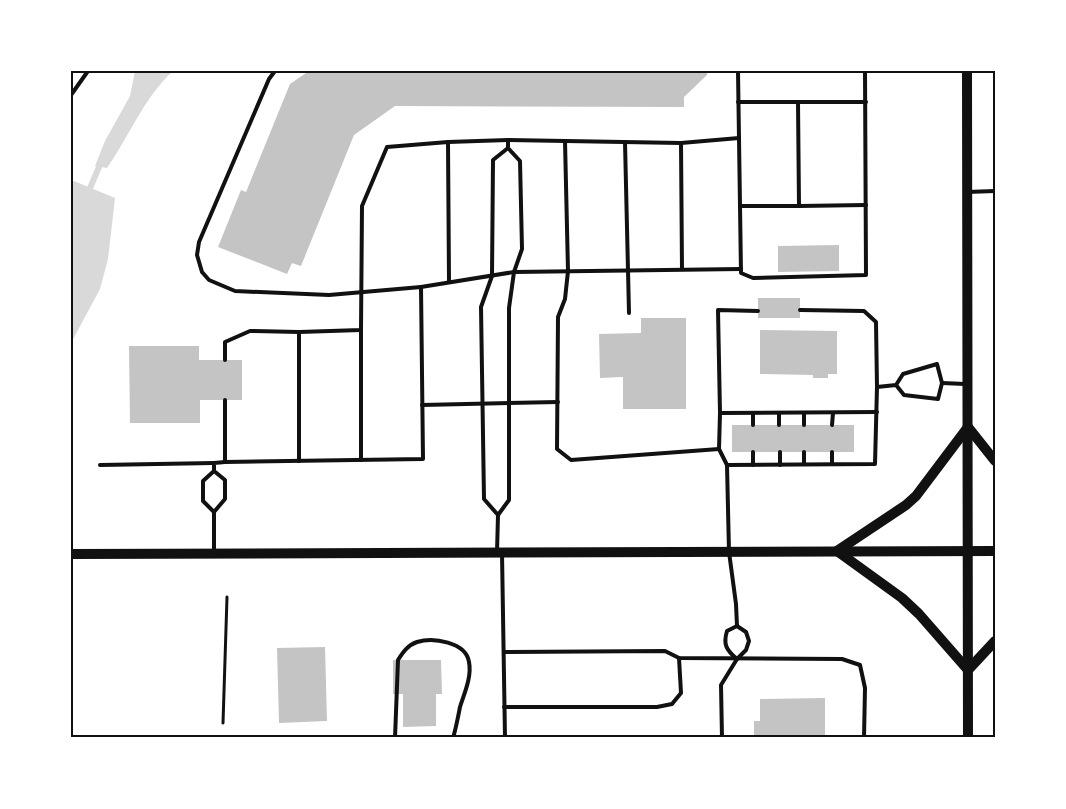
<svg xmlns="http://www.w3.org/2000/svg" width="1066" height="809" font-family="'Roboto Condensed',sans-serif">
  <rect width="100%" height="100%" fill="#fff"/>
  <g fill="#d9d9d9">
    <path d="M 135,71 L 173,71 C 143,99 130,135 107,168 L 95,166 L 105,141 L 130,96 Z"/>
    <polygon points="74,181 115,198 108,259 100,289 71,343 71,183"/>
  </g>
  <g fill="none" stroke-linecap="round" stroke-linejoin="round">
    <polyline stroke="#d9d9d9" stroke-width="6" points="90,188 99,167"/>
  </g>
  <g fill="#c4c4c4">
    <polygon points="309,71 707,71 707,75 684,97 684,107 395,106 354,135 301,266 292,263 287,274 218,247 241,190 246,192 290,84"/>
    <polygon points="839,245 839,271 778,272 778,246"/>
    <rect x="758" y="298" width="42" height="20"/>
    <polygon points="641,318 686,318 686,409 623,409 623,377 600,378 599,334 641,333"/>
    <polygon points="760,330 837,331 837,374 828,374 828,378 813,378 813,375 760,374"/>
    <polygon points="129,346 199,346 199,360 242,360 242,400 200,400 200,423 130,423"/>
    <rect x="732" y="425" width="122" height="27"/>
    <polygon points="325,647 327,721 279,723 277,648"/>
    <polygon points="393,660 441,660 442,694 436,694 436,726 403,727 403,694 393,694"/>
    <polygon points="825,698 825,738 754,738 754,721 760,721 760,699"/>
  </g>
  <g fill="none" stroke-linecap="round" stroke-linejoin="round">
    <polyline stroke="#111" stroke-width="3" points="223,723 227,597"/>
    <g stroke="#111" stroke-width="4">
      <polyline points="738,71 741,273 753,278 866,275 865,71"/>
      <polyline points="71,95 88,71"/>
      <polyline points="738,102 866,102"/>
      <polyline points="798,102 799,206 866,205"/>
      <polyline points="565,141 568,271 565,299 558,317 557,449 571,460 719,449"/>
      <polyline points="448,142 508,140 681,143 739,138"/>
      <polyline points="625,142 629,313"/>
      <polyline points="681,143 682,269"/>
      <polyline points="967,192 995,191"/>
      <polyline points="741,206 799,206"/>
      <polyline points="421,287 514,272 741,269"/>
      <polyline points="800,310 864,311 876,322 877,387"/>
      <polyline points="361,330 361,460"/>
      <polyline points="225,360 225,342 250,331 299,332"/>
      <polyline points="942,383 965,384"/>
      <polyline points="225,400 225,462"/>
      <polyline points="422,405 558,402"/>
      <polyline points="720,413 718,310 758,311"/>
      <polyline points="753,413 753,425"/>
      <polyline points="779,413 779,425"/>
      <polyline points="804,413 804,425"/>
      <polyline points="832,425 833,413"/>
      <polyline points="753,452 753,465"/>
      <polyline points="780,452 780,465"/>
      <polyline points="804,452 804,464"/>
      <polyline points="299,461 299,332 361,330 362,206 387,147 448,142 449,282"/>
      <polyline points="832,464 832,452"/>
      <polyline points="100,465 214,463"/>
      <polyline points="727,465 719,449 720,413 877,412"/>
      <polyline points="214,471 214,463 225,462 423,459 421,287 329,295 235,291 209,280 202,272 197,255 199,242 269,79 275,71"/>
      <polygon points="214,471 225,480 225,499 214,512 203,501 203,481"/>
      <polyline points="214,512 214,552"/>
      <polyline points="498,515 484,499 481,307 492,276 493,160 508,148"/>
      <polyline points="497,552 498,515 509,500 509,308 514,272 522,249 520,161 508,148 508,140"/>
      <polyline points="502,553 505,738"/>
      <polyline points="737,626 736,604 729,552 727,465 875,464 877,387 896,385 903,374 937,364 942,383 938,399 904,395 896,385"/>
      <path d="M 737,626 L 727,631 C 723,644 726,650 737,659"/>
      <polyline points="504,652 665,651 679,658 842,659 860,665 865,688 864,738"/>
      <polyline points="504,707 657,707 672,704 681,693 679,658"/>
      <path d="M 395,738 L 398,660 C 403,652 408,645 417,642 C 433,637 466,642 469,662 C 472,677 464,694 460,707 C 458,717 456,728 453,738"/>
      <polyline points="722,738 721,685 737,659 746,650 749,641 746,632 737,626"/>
    </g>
    <g stroke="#111" stroke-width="10">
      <polyline points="967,71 968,738"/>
      <polyline points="995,461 968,427 916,496 906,505 837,551 902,598 919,614 968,670 995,641"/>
      <polyline points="71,554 995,551"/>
    </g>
  </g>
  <rect width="1066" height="809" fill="none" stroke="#ffffff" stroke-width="145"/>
  <rect x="72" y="72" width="922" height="664" fill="none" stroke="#111" stroke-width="2"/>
</svg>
